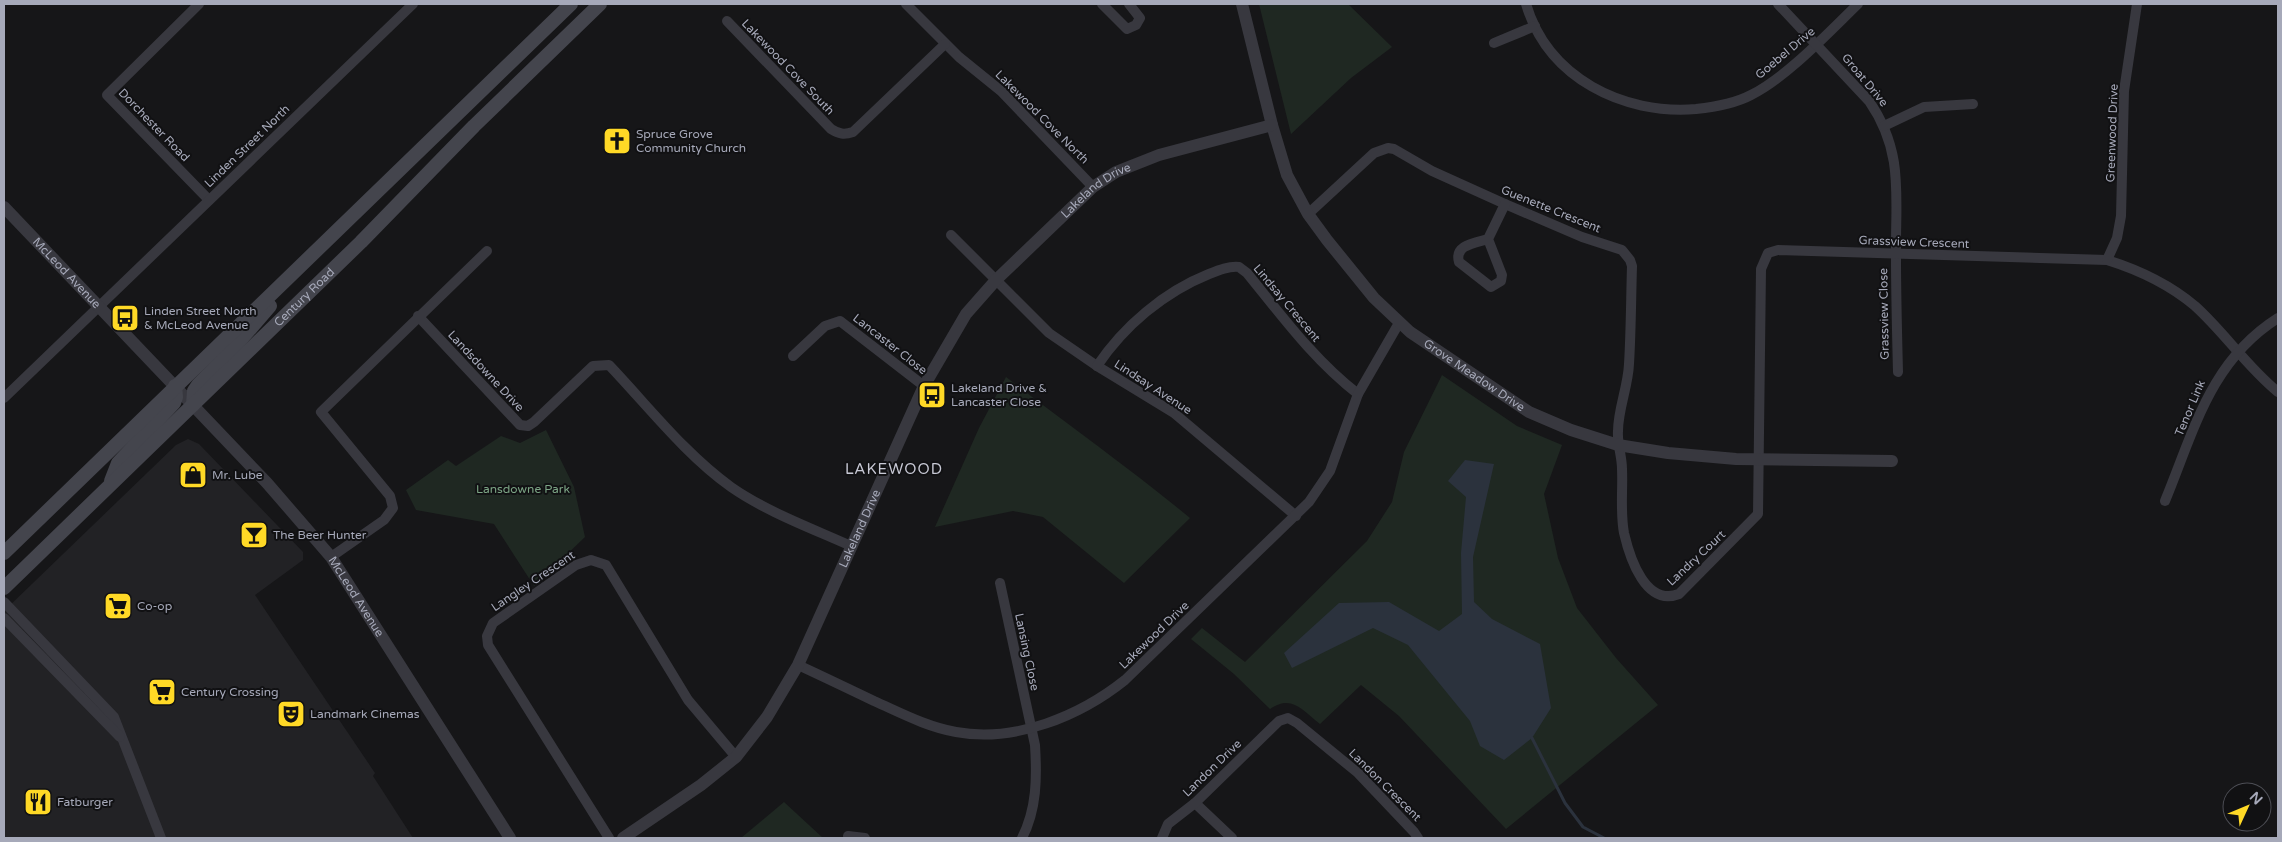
<svg xmlns="http://www.w3.org/2000/svg" width="2282" height="842" font-family="'Varela Round',sans-serif">
  <rect width="100%" height="100%" fill="#161618"/>
  <polygon fill="#222225" points="188,439 199,444 303,552 303,560 255,595 375,773 373,776 413,838 4,838 4,611 176,445"/>
  <g fill="#1f2822">
    <polygon points="1259,4 1348,4 1392,47 1351,78 1291,134"/>
    <path d="M 1442,375 L 1517,426 L 1562,445 L 1544,494 L 1558,558 L 1577,608 L 1616,658 L 1658,705 L 1506,829 L 1399,716 L 1361,685 L 1320,724 C 1302,710 1292,694 1270,709 L 1234,674 L 1191,639 L 1202,628 L 1245,662 L 1367,541 L 1392,502 L 1404,452 Z"/>
    <path d="M 1006,377 C 1067,424 1131,469 1190,518 L 1124,583 L 1043,517 L 1013,511 L 935,527 L 979,428 Z"/>
    <polygon points="546,430 574,487 585,537 534,586 494,524 416,510 406,490 448,460 456,466 501,436 520,443"/>
    <polygon points="784,802 823,838 741,838"/>
  </g>
  <polygon fill="#2b323d" points="1465,460 1494,464 1473,557 1474,602 1492,619 1540,644 1551,708 1532,738 1504,760 1480,746 1470,721 1408,645 1373,628 1292,668 1284,653 1339,603 1389,602 1439,631 1462,614 1461,553 1466,497 1448,481"/>
  <g fill="none" stroke-linecap="round" stroke-linejoin="round">
    <polyline stroke="#2b323d" stroke-width="3" points="1532,738 1565,803 1583,827 1604,838"/>
    <g stroke="#38383f" stroke-width="10">
      <polyline points="199,4 107,95 209,200"/>
      <polyline points="906,4 959,57 1001,91 1093,187"/>
      <polyline points="1102,4 1127,29 1136,25 1140,18 1129,4"/>
      <path d="M 1526,4 C 1548,78 1623,115 1696,109 C 1715,107 1734,104 1751,95 C 1787,77 1829,32 1858,4"/>
      <path d="M 1778,4 L 1869,101 C 1905,153 1895,198 1896,257 C 1896,295 1897,333 1898,372"/>
      <path d="M 727,21 L 831,129 C 839,134 844,135 853,132 L 945,44"/>
      <polyline points="1494,43 1535,26"/>
      <polyline points="1884,126 1924,107 1973,104"/>
      <path d="M 1308,214 L 1374,153 L 1388,148 L 1394,149 L 1432,171 L 1505,204 L 1582,237 L 1622,250 L 1630,260 L 1632,266 C 1631,299 1631,331 1629,364 C 1628,387 1618,409 1618,431 C 1617,444 1622,456 1622,469 C 1623,490 1620,512 1624,533 C 1630,559 1646,607 1679,594 L 1758,514 L 1761,269 L 1768,253 L 1778,250 L 2107,260 C 2139,270 2169,284 2195,306 C 2225,333 2247,367 2278,392"/>
      <polyline points="951,235 1049,333 1097,366 1174,413 1296,516"/>
      <path d="M 1488,239 C 1475,243 1454,245 1459,262 L 1491,287 L 1501,281 L 1502,275 L 1488,239 L 1505,204"/>
      <polyline points="2107,260 2117,238 2121,216 2124,91 2137,4"/>
      <path d="M 418,316 L 520,425 L 528,426 L 534,422 L 593,366 L 609,365 C 648,406 685,454 731,487 C 767,512 811,528 851,546"/>
      <polyline points="793,356 825,326 840,321 924,386"/>
      <path d="M 1097,366 C 1124,326 1164,292 1209,274 C 1219,270 1229,266 1239,267 L 1247,273 C 1282,316 1314,360 1358,394"/>
      <polyline points="4,398 413,4"/>
      <path d="M 2165,501 C 2194,431 2210,361 2278,318"/>
      <polyline points="331,557 384,520 393,508 390,496 321,412 487,251"/>
      <path d="M 1000,583 L 1035,745 C 1037,777 1037,809 1022,838"/>
      <polyline points="4,602 114,717 161,838"/>
      <polyline points="4,618 120,737"/>
      <path d="M 798,665 C 824,677 849,689 874,701 C 901,713 927,727 956,732 C 1015,743 1080,716 1125,680 L 1309,502 L 1330,471 L 1358,394 L 1399,323"/>
      <polyline points="1195,803 1232,838"/>
      <polyline points="848,836 865,838"/>
      <polyline points="609,838 488,645 487,636 493,623 576,565 591,560 606,565 688,700 736,757"/>
      <polyline points="1162,838 1168,824 1195,803 1279,721 1288,718 1297,723 1358,773 1414,832 1418,838"/>
    </g>
    <g stroke="#38383f" stroke-width="12">
      <path id="s1" d="M 1242,4 L 1272,125 L 1287,175 L 1308,214 L 1327,240 L 1374,298 L 1410,332 L 1529,412 L 1571,430 L 1618,445 L 1668,453 L 1736,459 L 1892,461"/>
      <path id="s2" d="M 4,207 L 267,483 L 331,557 L 510,838"/>
      <path id="s3" d="M 623,838 L 701,785 L 736,757 L 767,717 L 798,665 L 924,386 L 966,314 L 996,280 L 1093,187 L 1116,172 L 1159,155 L 1272,125"/>
    </g>
    <g stroke="#44454d" stroke-width="14">
      <polyline points="193,405 194,391 198,385 231,351 270,306"/>
      <polyline points="111,481 118,463 174,403 176,397 175,386"/>
      <polyline points="4,553 571,4"/>
      <path id="s4" d="M 4,588 L 361,242 L 474,126 L 600,4"/>
    </g>
  </g>
  <defs>
    <symbol id="church-square" viewBox="-11 -11 22 22"><rect x="-9" y="-9" width="18" height="18" rx="4" fill="#ffd926" stroke="#111113"/><path d="M-1.2-6h2.4v3.5h3.3v2.4h-3.3V6h-2.4V-.1h-3.3v-2.4h3.3Z" fill="#111"/></symbol>
    <symbol id="bus-square" viewBox="-11 -11 22 22"><rect x="-9" y="-9" width="18" height="18" rx="4" fill="#ffd926" stroke="#111113"/><path d="M-5-6H5V4H4V6H2V4H-2V6H-4V4H-5ZM-3.5-4V0h7V-4ZM-3.5 1.2v1.5H-2V1.2ZM2 1.2v1.5H3.5V1.2Z" fill="#111"/></symbol>
    <symbol id="shop-square" viewBox="-11 -11 22 22"><rect x="-9" y="-9" width="18" height="18" rx="4" fill="#ffd926" stroke="#111113"/><path d="M-5-2.5h2.3a2.7 3.5 0 0 1 5.4 0H5L5.5 6h-11ZM-1.5-2.5h3a1.5 2.3 0 0 0-3 0Z" fill="#111"/></symbol>
    <symbol id="bar-square" viewBox="-11 -11 22 22"><rect x="-9" y="-9" width="18" height="18" rx="4" fill="#ffd926" stroke="#111113"/><path d="M-6-5H6L.8 .8V4.5H3.5V6h-7V4.5H-.8V.8Z" fill="#111"/></symbol>
    <symbol id="supermarket-square" viewBox="-11 -11 22 22"><rect x="-9" y="-9" width="18" height="18" rx="4" fill="#ffd926" stroke="#111113"/><path d="M-6-5.5h2.5l.6 2H6L4.5 2H-2.5L-4.4-4H-6ZM-1.5 3.2a1.3 1.3 0 1 0 .1 0ZM3 3.2a1.3 1.3 0 1 0 .1 0Z" fill="#111"/></symbol>
    <symbol id="theatre-square" viewBox="-11 -11 22 22"><rect x="-9" y="-9" width="18" height="18" rx="4" fill="#ffd926" stroke="#111113"/><path d="M-5-5.5Q0-4 5-5.5V0Q5 5 0 6Q-5 5-5 0ZM-3.3-2.5H-1v1.5H-3.3ZM1-2.5H3.3v1.5H1ZM-2.8 1Q0 5.5 2.8 1Z" fill="#111"/></symbol>
    <symbol id="restaurant-square" viewBox="-11 -11 22 22"><rect x="-9" y="-9" width="18" height="18" rx="4" fill="#ffd926" stroke="#111113"/><path d="M-5-6h1v4h1v-4h1v4h1v-4h1v5L-1.5 .5V6h-2V.5L-5-1ZM5-6V6H3V1.5H1.5Q1.5-4 5-6Z" fill="#111"/></symbol>
  </defs>
  <g fill-rule="evenodd">
    <use href="#church-square" x="601" y="125" width="32" height="32"/>
    <use href="#bus-square" x="109" y="302" width="32" height="32"/>
    <use href="#bus-square" x="916" y="379" width="32" height="32"/>
    <use href="#shop-square" x="177" y="459" width="32" height="32"/>
    <use href="#bar-square" x="238" y="519" width="32" height="32"/>
    <use href="#supermarket-square" x="102" y="590" width="32" height="32"/>
    <use href="#supermarket-square" x="146" y="676" width="32" height="32"/>
    <use href="#theatre-square" x="275" y="698" width="32" height="32"/>
    <use href="#restaurant-square" x="22" y="786" width="32" height="32"/>
  </g>
  <g text-anchor="middle" dominant-baseline="central" stroke-width="4" stroke-linejoin="round" paint-order="stroke">
    <g font-size="12" fill="#a6a9b9" stroke="#111113">
      <text transform="translate(1785 53) rotate(-40)">Goebel Drive</text>
      <text transform="translate(788 67) rotate(46)">Lakewood Cove South</text>
      <text transform="translate(1865 80) rotate(50)">Groat Drive</text>
      <text transform="translate(1042 117) rotate(45)">Lakewood Cove North</text>
      <text transform="translate(154 125) rotate(46)">Dorchester Road</text>
      <text transform="translate(2112 133) rotate(-88)">Greenwood Drive</text>
      <text transform="translate(247 146) rotate(-44)">Linden Street North</text>
      <text stroke="none"><textPath href="#s3" startOffset="820">Lakeland Drive</textPath></text>
      <text transform="translate(1551 209) rotate(22)">Guenette Crescent</text>
      <text transform="translate(1914 242) rotate(2)">Grassview Crescent</text>
      <text stroke="none"><textPath href="#s2" startOffset="91">McLeod Avenue</textPath></text>
      <text stroke="none"><textPath href="#s4" startOffset="418">Century Road</textPath></text>
      <text transform="translate(1287 303) rotate(50)">Lindsay Crescent</text>
      <text transform="translate(1884 314) rotate(-91)">Grassview Close</text>
      <text transform="translate(890 344) rotate(38)">Lancaster Close</text>
      <text transform="translate(486 371) rotate(47)">Landsdowne Drive</text>
      <text stroke="none"><textPath href="#s1" startOffset="455">Grove Meadow Drive</textPath></text>
      <text transform="translate(1153 387) rotate(33)">Lindsay Avenue</text>
      <text transform="translate(2190 408) rotate(-67)">Tenor Link</text>
      <text stroke="none"><textPath href="#s3" startOffset="400">Lakeland Drive</textPath></text>
      <text transform="translate(1696 558) rotate(-43)">Landry Court</text>
      <text transform="translate(533 581) rotate(-34)">Langley Crescent</text>
      <text stroke="none"><textPath href="#s2" startOffset="526">McLeod Avenue</textPath></text>
      <text transform="translate(1154 635) rotate(-44)">Lakewood Drive</text>
      <text transform="translate(1027 652) rotate(78)">Lansing Close</text>
      <text transform="translate(1212 768) rotate(-44)">Landon Drive</text>
      <text transform="translate(1385 785) rotate(45)">Landon Crescent</text>
    </g>
    <g font-size="12" fill="#a6a9b9" stroke="#111113" text-anchor="start">
      <text x="636" y="134">Spruce Grove<tspan x="636" dy="14">Community Church</tspan></text>
      <text x="144" y="311">Linden Street North<tspan x="144" dy="14">&amp; McLeod Avenue</tspan></text>
      <text x="951" y="388">Lakeland Drive &amp;<tspan x="951" dy="14">Lancaster Close</tspan></text>
      <text x="212" y="475">Mr. Lube</text>
      <text x="273" y="535">The Beer Hunter</text>
      <text x="137" y="606">Co-op</text>
      <text x="181" y="692">Century Crossing</text>
      <text x="310" y="714">Landmark Cinemas</text>
      <text x="57" y="802">Fatburger</text>
    </g>
    <g font-size="12" fill="#7ca585" stroke="#111113">
      <text x="523" y="489">Lansdowne Park</text>
    </g>
    <g font-size="15" letter-spacing="1" fill="#c8c9d5" stroke="#111113">
      <text x="894" y="469">LAKEWOOD</text>
    </g>
  </g>
  <rect width="2282" height="842" fill="none" stroke="#a6a9b9" stroke-width="10"/>
  <g transform="translate(2247 807) rotate(46)"><circle r="24" fill="#111113" stroke="#4d4e55"/>
  <path d="M0-4L9 19L0 12L-9 19Z" fill="#ffd926"/>
  <text y="-8" font-size="14" font-weight="bold" text-anchor="middle" fill="#a6a9b9">N</text>
  </g>
</svg>
